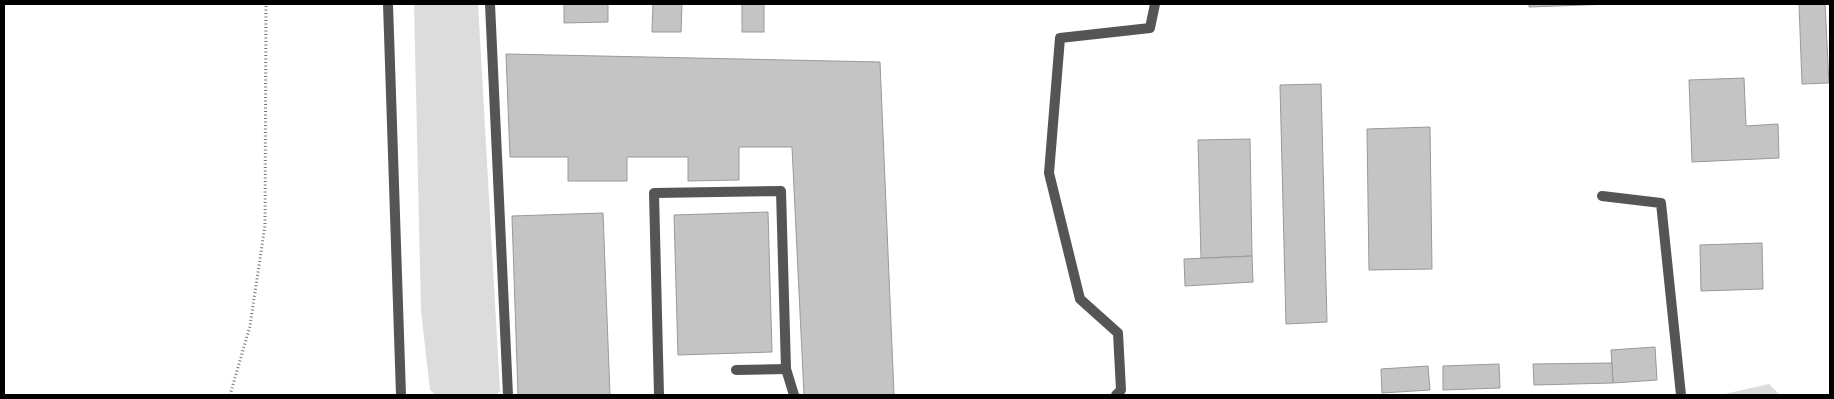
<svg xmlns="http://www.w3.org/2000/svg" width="1834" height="399" font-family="'Sofia Sans Condensed',sans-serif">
  <rect width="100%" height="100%" fill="#fff"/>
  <g fill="#dcdcdc">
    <polygon points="414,4 478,4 500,391 496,395 436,395 430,390 421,311"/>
    <polygon points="1769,384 1780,395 1720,395"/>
  </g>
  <g fill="#c4c4c4" stroke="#999">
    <polygon points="564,4 608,4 608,22 564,23"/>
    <polygon points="653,4 682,4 681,32 652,32"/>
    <rect x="742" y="4" width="22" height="28"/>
    <polygon points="1529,4 1611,4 1529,7"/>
    <polygon points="1799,4 1825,4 1829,83 1802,84"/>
    <polygon points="506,54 880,62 894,395 804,395 792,147 739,147 739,180 688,181 688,157 627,157 627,181 568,181 568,157 510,157"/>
    <polygon points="1744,78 1746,126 1778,124 1779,158 1692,162 1689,80"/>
    <polygon points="1321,84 1327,322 1286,324 1280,85"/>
    <polygon points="1430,127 1432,269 1369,270 1367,129"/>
    <polygon points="1250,139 1252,256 1201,258 1198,140"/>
    <polygon points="768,212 772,352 678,355 674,215"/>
    <polygon points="603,213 610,395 518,395 512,216"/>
    <polygon points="1762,243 1763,289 1701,291 1700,245"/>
    <polygon points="1252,256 1253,282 1185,286 1184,259"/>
    <polygon points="1655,347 1657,380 1613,383 1611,350"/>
    <polygon points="1612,363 1613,383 1534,385 1533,364"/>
    <polygon points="1499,364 1500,388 1443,390 1443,366"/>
    <polygon points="1428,366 1430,390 1382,393 1381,369"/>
  </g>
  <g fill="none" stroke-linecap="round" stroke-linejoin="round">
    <polyline stroke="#777" stroke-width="3" stroke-dasharray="1 2.5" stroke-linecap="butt" points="230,395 250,326 265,225 266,4"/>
    <g stroke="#555" stroke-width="10">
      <polyline points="388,4 401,395"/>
      <polyline points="490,4 508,395"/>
      <polyline points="1602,196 1661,203 1681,395"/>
      <polyline points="736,370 786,369"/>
      <polyline points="659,395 654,193 781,191 786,369 794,395"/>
      <polyline points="1116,395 1121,390 1118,333 1080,299 1049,173 1060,38 1150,28 1155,4"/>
    </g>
  </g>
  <rect width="1834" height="399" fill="none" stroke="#000000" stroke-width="10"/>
</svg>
